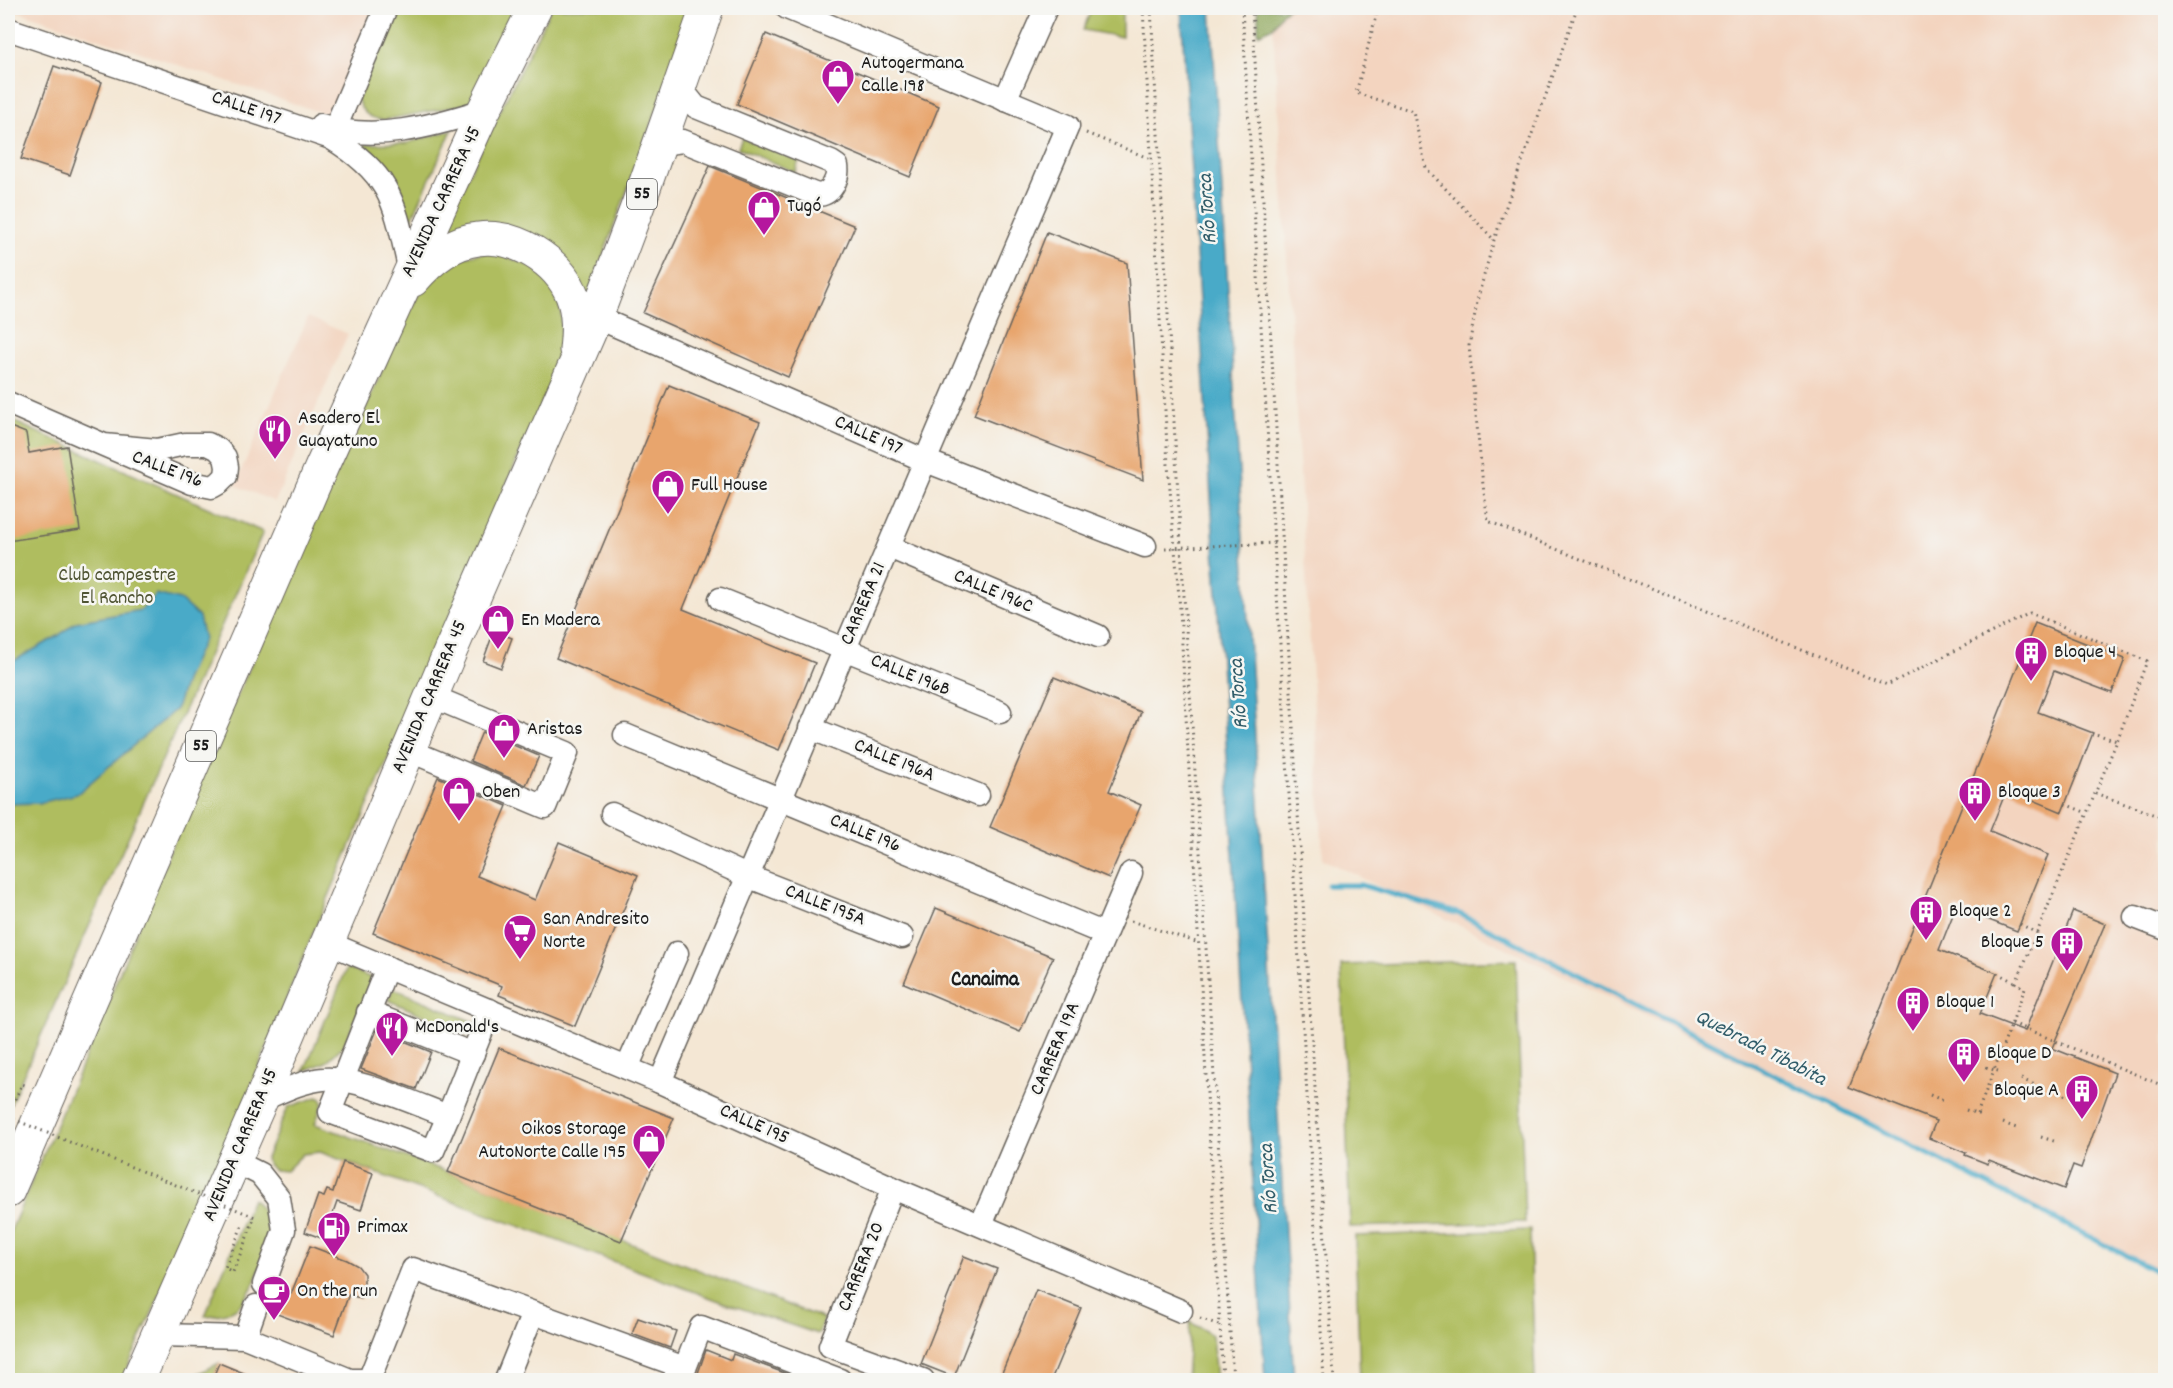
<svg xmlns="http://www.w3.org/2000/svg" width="2173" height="1388" font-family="Dekko,sans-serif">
  <rect width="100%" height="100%" fill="#f6f6f2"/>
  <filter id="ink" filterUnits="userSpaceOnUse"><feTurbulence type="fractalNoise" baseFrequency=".0167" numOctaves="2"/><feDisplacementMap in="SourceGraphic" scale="12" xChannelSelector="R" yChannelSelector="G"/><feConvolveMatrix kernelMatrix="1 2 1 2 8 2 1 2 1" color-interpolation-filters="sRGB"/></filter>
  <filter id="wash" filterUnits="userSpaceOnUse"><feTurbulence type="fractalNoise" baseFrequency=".008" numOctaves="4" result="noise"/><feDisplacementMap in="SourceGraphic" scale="24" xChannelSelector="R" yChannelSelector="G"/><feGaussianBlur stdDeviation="1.35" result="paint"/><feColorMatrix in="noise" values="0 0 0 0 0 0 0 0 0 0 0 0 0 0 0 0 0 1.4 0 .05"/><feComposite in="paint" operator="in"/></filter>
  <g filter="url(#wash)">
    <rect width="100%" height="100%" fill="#f4e7d4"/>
    <g fill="#f3d4bf">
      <polygon points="8,8 375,8 331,116"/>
      <polygon points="1272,8 2165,8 2165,1278 1940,1159 1323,859"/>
      <polygon points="308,317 348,334 275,502 235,485"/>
    </g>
    <g fill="#afbd5f" stroke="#666c3e" stroke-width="1.5">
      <path d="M 398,8 L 514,8 L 468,104 L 384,120 C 369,118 362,114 357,98 Z"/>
      <polygon points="551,8 694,8 585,305 566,262 437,238"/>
      <polygon points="1092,8 1122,8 1122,37 1083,30"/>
      <path d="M 452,130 L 409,225 C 401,185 396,169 363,144 L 407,143 Z"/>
      <polygon points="742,138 799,161 795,172 738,148"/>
      <polygon points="491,251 534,267 553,288 561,311 561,339 554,374 313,933 230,1138 122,1380 8,1380 8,1237 83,1062 190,801 406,317 425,283 453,259"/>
      <polygon points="8,419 263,532 8,1110"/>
      <polygon points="1516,960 1525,1222 1350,1227 1341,965"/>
      <polygon points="347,968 374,979 344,1045 326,1062 304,1071"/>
      <polygon points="393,988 478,1024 473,1037 388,1000"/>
      <polygon points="317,1097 322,1099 323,1103 315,1124 448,1172 824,1319 818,1334 722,1302 320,1152 303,1154 286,1171 273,1170 267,1163 266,1158 288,1107"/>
      <path d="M 252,1199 C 258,1205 264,1210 266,1218 C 274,1237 255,1290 240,1305 C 231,1314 217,1315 205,1316 Z"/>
      <polygon points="1530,1230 1535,1380 1360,1380 1355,1236"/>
      <polygon points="1190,1322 1212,1335 1216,1380 1186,1380"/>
      <polygon points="219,1363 212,1380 186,1380"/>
    </g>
    <polygon fill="#8ba456" stroke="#546039" stroke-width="1.5" points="1258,8 1289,8 1282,13 1273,27 1258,34"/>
    <g fill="#48aac8" stroke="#326372" stroke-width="1.5">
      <polygon points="1181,8 1211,8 1294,1380 1265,1380"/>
      <polygon points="156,594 180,600 199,617 204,639 186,678 176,709 77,794 39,803 8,804 8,664 58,636 76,622 141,610"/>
    </g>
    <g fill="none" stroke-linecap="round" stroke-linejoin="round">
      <polyline stroke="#48aac8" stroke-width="5" points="1328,885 1361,885 1460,914 2166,1276"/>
    </g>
    <g id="blocks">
      <g fill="#e8a56d">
        <polygon points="766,34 939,106 910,177 737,104"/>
        <polygon points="54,66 102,82 70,175 21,159"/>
        <polygon points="710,166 855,226 788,377 643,313"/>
        <polygon points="1047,232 1127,263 1143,480 974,415"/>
        <polygon points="669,385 760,422 683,609 815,663 779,750 556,658"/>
        <polygon points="8,426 26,433 29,453 67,446 80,530 8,541"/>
        <polygon points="2035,623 2125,659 2112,693 2054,671 2038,712 2093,733 2076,777 2062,812 2007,789 1990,831 2048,855 2017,931 1956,907 1939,950 1997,973 1980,1014 2025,1031 2073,911 2105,924 2052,1048 2115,1073 2081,1168 2073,1165 2064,1189 1989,1160 1988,1164 1965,1155 1966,1153 1929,1138 1936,1121 1849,1087"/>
        <polygon points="494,631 512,638 501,668 483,661"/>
        <polygon points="1054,677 1141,712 1109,791 1141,805 1109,878 990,827"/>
        <polygon points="482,732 539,756 526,785 470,761"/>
        <polygon points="438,777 507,806 477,876 535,900 559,842 638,875 575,1026 499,995 502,986 373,933"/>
        <polygon points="936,908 1053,957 1020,1032 904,983"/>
        <polygon points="377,1030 431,1052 416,1089 361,1069"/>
        <polygon points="499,1048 674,1118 621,1241 448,1172"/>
        <polygon points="343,1162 373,1173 361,1210 337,1202 324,1239 305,1232 318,1195 324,1197 327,1190 333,1192"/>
        <polygon points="310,1246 347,1260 358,1266 364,1274 364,1292 361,1299 349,1294 334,1335 269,1311 269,1304 266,1297 272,1295 277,1289 291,1294"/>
        <polygon points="964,1256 997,1269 954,1377 921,1364"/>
        <polygon points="1036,1290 1081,1308 1051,1380 999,1380"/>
        <polygon points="638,1318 676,1331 670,1348 632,1334"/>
        <polygon points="706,1350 731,1360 733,1354 803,1380 692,1380 698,1373"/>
        <polygon points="219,1363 261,1380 212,1380"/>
      </g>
    </g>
  </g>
  <g filter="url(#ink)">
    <use href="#blocks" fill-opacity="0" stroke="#68635c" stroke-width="1.5"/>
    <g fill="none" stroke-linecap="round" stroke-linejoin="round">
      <defs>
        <g id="minor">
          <path d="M 8,29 L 331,138 C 394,176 395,206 410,272"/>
          <polyline points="1005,100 1046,8"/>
          <path d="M 321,125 C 373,143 433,126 484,110"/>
          <polyline points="331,138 386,8"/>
          <path d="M 660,144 L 683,141 L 817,195 C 831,195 839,179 837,166 L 831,162 L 696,107 L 679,86"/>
          <polyline points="596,317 926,461 1145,546"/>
          <polyline points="8,403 104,445 192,483 212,487 219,483 226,476 227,467 225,457 218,449 208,444 185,444 157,450 104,445"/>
          <polyline points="889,547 1098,636"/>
          <polyline points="720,599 1000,712"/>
          <polyline points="810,728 978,795"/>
          <polyline points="625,735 1105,934"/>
          <polyline points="408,750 545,807 567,753 431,696"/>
          <polyline points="612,814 747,876 902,937"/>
          <polyline points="2135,917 2166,929"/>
          <polyline points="326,942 660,1082 893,1188 1181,1311"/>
          <polyline points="387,967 330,1112 433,1151 448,1116"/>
          <polyline points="368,1012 473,1054"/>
          <polyline points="627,1068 677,953"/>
          <polyline points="660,1082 1068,126 787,8"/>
          <path d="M 261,1100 C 281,1092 302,1081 323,1079 C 351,1075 418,1105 448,1116 L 490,1010"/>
          <polyline points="234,1161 260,1174 279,1198 284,1230 264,1284"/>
          <polyline points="893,1188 830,1346 923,1380"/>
          <polyline points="981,1225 1131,873"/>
          <polyline points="157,1335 245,1337 350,1380 371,1380"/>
          <polyline points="245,1337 256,1306"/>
          <polyline points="674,1379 685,1368 701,1327 840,1380"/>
          <polyline points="369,1380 413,1269 685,1368"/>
          <polyline points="506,1380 533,1313"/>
        </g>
        <g id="highway">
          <path d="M 413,280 C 430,260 451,242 478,239 C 515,234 558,260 572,295 C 579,313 578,331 576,350"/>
          <polyline points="8,1191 322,466 484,110 535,8"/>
          <polyline points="138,1380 261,1100 450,652 596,317 638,205 707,8"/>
        </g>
      </defs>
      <use href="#minor" stroke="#68635c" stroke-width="25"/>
      <use href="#highway" stroke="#68635c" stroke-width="35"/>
      <g stroke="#68635c" stroke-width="3" stroke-dasharray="1.5 4.5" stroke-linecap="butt">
        <polyline points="1143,8 1168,465 1180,609 1223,1380"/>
        <polyline points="1151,8 1181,548 1233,1380"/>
        <polyline points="1242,8 1324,1380"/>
        <polyline points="1252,8 1304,919 1334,1380"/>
        <polyline points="1378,8 1356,93 1413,111 1426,168 1494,240"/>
        <polyline points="1577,8 1494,240 1478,297 1469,346 1483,485 1488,521 1887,685 2030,613 2147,661 2117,741"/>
        <polyline points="1086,133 1151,159"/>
        <polyline points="1165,548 1276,543"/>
        <polyline points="2095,793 2166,819"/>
        <polyline points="2065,804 2087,813"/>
        <polyline points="1131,921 1199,943"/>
        <polyline points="2020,924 2037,933"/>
        <polyline points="1997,973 2016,983"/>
        <polyline points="2012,1023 2166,1087"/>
        <polyline points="1947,1051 1961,1057"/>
        <polyline points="1998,1071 1994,1070 2025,988 2016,983 2117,741 2093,733"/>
        <polyline points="2021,1079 2035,1085"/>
        <polyline points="2058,1093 2073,1098"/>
        <polyline points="1930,1095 1944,1101"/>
        <polyline points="1966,1110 1981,1115"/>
        <polyline points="1977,1114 1994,1070 1983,1066"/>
        <polyline points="8,1116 22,1084 27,1086"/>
        <polyline points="2003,1123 2019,1129"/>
        <polyline points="2041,1137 2057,1142"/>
        <polyline points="1200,1318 1219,1325"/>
      </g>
      <use href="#minor" stroke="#fff" stroke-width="22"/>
      <use href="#highway" stroke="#fff" stroke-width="33"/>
      <polyline stroke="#68635c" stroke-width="3" stroke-dasharray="1.5 4.5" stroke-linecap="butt" points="8,1117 255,1217 233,1272 225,1268 243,1223"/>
    </g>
  </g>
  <defs>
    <symbol id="shop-pin" viewBox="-11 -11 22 30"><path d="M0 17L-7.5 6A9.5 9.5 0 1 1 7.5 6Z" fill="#b5179e" stroke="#f6f6f2"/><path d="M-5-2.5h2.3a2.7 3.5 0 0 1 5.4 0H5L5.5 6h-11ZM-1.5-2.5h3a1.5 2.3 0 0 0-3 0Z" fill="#fff"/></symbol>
    <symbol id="restaurant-pin" viewBox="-11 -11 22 30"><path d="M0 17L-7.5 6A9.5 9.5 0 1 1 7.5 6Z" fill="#b5179e" stroke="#f6f6f2"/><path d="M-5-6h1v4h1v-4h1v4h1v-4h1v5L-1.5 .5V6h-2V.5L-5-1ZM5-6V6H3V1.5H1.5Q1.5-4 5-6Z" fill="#fff"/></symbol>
    <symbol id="building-pin" viewBox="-11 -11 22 30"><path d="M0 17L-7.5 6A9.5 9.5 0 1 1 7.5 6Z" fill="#b5179e" stroke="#f6f6f2"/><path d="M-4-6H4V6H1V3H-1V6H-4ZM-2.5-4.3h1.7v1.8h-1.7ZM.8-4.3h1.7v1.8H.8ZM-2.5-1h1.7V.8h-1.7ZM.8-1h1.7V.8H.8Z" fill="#fff"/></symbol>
    <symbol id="supermarket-pin" viewBox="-11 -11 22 30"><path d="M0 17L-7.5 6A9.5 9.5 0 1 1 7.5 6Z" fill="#b5179e" stroke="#f6f6f2"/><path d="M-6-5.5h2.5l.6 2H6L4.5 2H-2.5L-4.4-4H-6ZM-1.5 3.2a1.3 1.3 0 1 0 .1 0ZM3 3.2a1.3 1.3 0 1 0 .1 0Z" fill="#fff"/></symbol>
    <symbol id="fuel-pin" viewBox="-11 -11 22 30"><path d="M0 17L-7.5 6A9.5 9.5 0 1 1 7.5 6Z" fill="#b5179e" stroke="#f6f6f2"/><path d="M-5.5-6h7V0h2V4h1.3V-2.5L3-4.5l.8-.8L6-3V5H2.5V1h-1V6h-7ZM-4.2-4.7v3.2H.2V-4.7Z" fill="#fff"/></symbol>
    <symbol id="cafe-pin" viewBox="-11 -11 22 30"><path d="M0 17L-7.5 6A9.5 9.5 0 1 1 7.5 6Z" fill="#b5179e" stroke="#f6f6f2"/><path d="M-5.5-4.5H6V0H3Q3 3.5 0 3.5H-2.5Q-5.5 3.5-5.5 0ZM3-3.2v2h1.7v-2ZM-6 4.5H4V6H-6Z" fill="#fff"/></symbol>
  </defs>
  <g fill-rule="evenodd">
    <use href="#shop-pin" x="819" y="57" width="38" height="52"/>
    <use href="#shop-pin" x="745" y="188" width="38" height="52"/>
    <use href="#restaurant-pin" x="256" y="412" width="38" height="52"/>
    <use href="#shop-pin" x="649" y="467" width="38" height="52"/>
    <use href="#shop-pin" x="479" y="602" width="38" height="52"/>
    <use href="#building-pin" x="2012" y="634" width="38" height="52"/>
    <use href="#shop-pin" x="485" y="711" width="38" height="52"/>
    <use href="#shop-pin" x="440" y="774" width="38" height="52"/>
    <use href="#building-pin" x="1956" y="774" width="38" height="52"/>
    <use href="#building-pin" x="1907" y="893" width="38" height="52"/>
    <use href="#supermarket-pin" x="501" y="912" width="38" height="52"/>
    <use href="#building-pin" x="2048" y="924" width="38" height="52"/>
    <use href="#building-pin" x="1894" y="984" width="38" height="52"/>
    <use href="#restaurant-pin" x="373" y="1009" width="38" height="52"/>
    <use href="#building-pin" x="1945" y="1035" width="38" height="52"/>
    <use href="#building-pin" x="2063" y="1072" width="38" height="52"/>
    <use href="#shop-pin" x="630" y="1122" width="38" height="52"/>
    <use href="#fuel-pin" x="315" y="1209" width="38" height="52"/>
    <use href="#cafe-pin" x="255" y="1273" width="38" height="52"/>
  </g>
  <g text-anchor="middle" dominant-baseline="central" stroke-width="5" stroke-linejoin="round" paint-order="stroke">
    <g fill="#f6f6f2" stroke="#5d5d5c" stroke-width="1.5">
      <rect x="627" y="179" width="30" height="30" rx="4.5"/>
      <rect x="186" y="731" width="30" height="30" rx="4.5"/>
    </g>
    <g font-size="18" font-weight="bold" fill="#1c1c1c">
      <text x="642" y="194">55</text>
      <text x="201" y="746">55</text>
    </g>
    <g font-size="20" fill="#1c1c1c" stroke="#f6f6f2" text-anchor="start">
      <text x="861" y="64">Autogermana<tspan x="861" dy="23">Calle 198</tspan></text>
      <text x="787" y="207">Tugó</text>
      <text x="298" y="419">Asadero El<tspan x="298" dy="23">Guayatuno</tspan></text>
      <text x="691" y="486">Full House</text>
      <text x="521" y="621">En Madera</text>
      <text x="2054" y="653">Bloque 4</text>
      <text x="527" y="730">Aristas</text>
      <text x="482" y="793">Oben</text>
      <text x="1998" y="793">Bloque 3</text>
      <text x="1949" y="912">Bloque 2</text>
      <text x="543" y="920">San Andresito<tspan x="543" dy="23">Norte</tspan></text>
      <text x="2044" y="943" text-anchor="end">Bloque 5</text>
      <text x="1936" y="1003">Bloque 1</text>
      <text x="415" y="1028">McDonald's</text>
      <text x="1987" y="1054">Bloque D</text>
      <text x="2059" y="1091" text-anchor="end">Bloque A</text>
      <text x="626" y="1130" text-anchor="end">Oikos Storage<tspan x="626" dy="23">AutoNorte Calle 195</tspan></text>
      <text x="357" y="1228">Primax</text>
      <text x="297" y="1292">On the run</text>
    </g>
    <g font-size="20" fill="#1c1c1c" stroke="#f6f6f2">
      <text transform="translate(246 109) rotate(19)">CALLE 197</text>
      <text transform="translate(442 202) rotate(-65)">AVENIDA CARRERA 45</text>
      <text transform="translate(868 436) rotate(24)">CALLE 197</text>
      <text transform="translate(167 470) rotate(21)">CALLE 196</text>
      <text transform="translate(993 592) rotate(23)">CALLE 196C</text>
      <text transform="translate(864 604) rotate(-67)">CARRERA 21</text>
      <text transform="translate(910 676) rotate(22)">CALLE 196B</text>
      <text transform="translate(430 697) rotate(-67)">AVENIDA CARRERA 45</text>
      <text transform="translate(894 761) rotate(22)">CALLE 196A</text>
      <text transform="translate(865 834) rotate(22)">CALLE 196</text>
      <text transform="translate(825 906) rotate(21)">CALLE 195A</text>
      <text transform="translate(1056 1049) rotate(-67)">CARRERA 19A</text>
      <text transform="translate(754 1125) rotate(24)">CALLE 195</text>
      <text transform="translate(241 1145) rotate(-67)">AVENIDA CARRERA 45</text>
      <text transform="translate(862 1267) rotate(-68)">CARRERA 20</text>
    </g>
    <g font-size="20" fill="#4f5433" stroke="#f6f6f2">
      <text x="117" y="576">Club campestre<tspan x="117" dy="23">El Rancho</tspan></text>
    </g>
    <g font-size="21" font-style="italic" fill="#305c69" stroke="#f6f6f2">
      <text transform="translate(1209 209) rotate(-94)">Río Torca</text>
      <text transform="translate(1240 694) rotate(-94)">Río Torca</text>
      <text transform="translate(1760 1049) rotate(27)">Quebrada Tibabita</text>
      <text transform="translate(1270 1179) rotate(-94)">Río Torca</text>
    </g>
    <g font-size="21" font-weight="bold" fill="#1c1c1c" stroke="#f6f6f2">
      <text x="985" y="981">Canaima</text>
    </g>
  </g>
  <rect width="2173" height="1388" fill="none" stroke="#f6f6f2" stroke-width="30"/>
</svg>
